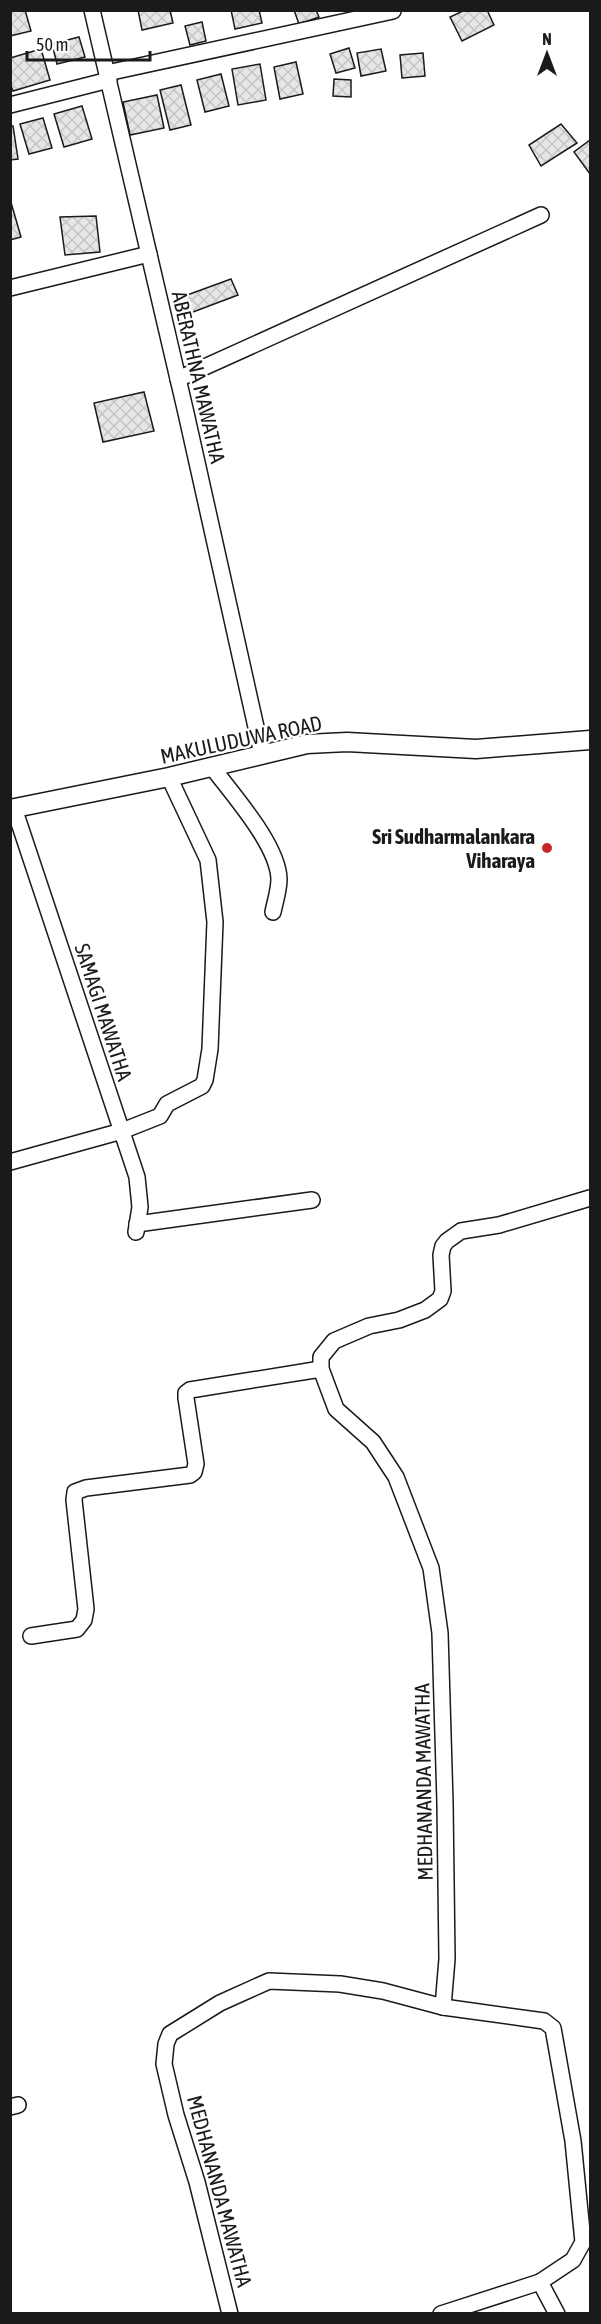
<svg xmlns="http://www.w3.org/2000/svg" width="601" height="2324" font-family="'Asap Condensed',sans-serif">
  <defs>
    <pattern id="building-cross-hatch" width="8" height="8" patternUnits="userSpaceOnUse" patternTransform="scale(1.5)"><rect width="8" height="8" fill="#e6e6e6"/><path d="M0 0l8 8M0 8l8-8" fill="none" stroke="#c5c5c5"/></pattern>
  </defs>
  <rect width="100%" height="100%" fill="#fff"/>
  <g fill="url(#building-cross-hatch)" stroke="#1a1a1a" stroke-width="1.5">
    <polygon points="10,10 25,10 31,31 10,36"/>
    <polygon points="138,10 170,10 173,23 142,30"/>
    <polygon points="231,10 259,10 262,23 235,29"/>
    <polygon points="294,10 316,10 319,17 299,24"/>
    <polygon points="465,10 487,10 494,25 462,41 450,17"/>
    <polygon points="202,22 206,41 190,45 185,26"/>
    <polygon points="79,37 85,57 57,64 52,44"/>
    <polygon points="349,48 355,68 336,73 330,54"/>
    <polygon points="41,49 50,80 13,91 10,83 10,58"/>
    <polygon points="381,49 386,71 361,76 357,53"/>
    <polygon points="423,53 425,76 402,78 400,55"/>
    <polygon points="296,62 303,94 280,99 274,67"/>
    <polygon points="260,64 266,100 238,105 232,69"/>
    <polygon points="221,74 229,106 205,112 197,80"/>
    <polygon points="334,79 351,80 351,97 333,96"/>
    <polygon points="181,85 191,125 170,130 160,90"/>
    <polygon points="157,95 164,128 130,135 123,102"/>
    <polygon points="82,106 92,139 64,147 54,114"/>
    <polygon points="43,118 52,148 29,154 20,124"/>
    <polygon points="561,124 577,143 541,166 529,145"/>
    <polygon points="10,126 13,126 18,159 10,160"/>
    <polygon points="590,140 590,174 574,152"/>
    <polygon points="10,199 21,237 10,240"/>
    <polygon points="96,216 100,252 65,255 60,217"/>
    <polygon points="231,279 238,295 185,315 179,298"/>
    <polygon points="144,392 154,431 103,442 94,403"/>
  </g>
  <g fill="none" stroke-linecap="round" stroke-linejoin="round">
    <defs>
      <g id="minor">
        <polyline points="92,10 186,413 262,754"/>
        <polyline points="107,73 393,11"/>
        <polyline points="10,105 109,80"/>
        <polyline points="10,288 149,254"/>
        <polyline points="178,379 541,215"/>
        <path d="M 212,767 C 233,795 278,845 279,879 C 279,890 275,902 273,912"/>
        <polyline points="14,808 137,1177 140,1207 136,1232"/>
        <polyline points="10,1162 122,1131 160,1116 167,1104 202,1086 205,1080 210,1049 215,922 208,860 169,777"/>
        <polyline points="137,1224 312,1200"/>
        <polyline points="31,1636 77,1629 84,1620 86,1609 74,1500 75,1492 86,1488 190,1475 194,1472 196,1464 186,1398 186,1393 190,1390 321,1369"/>
        <polyline points="443,2007 544,2021 553,2028 573,2141 583,2242 573,2260 540,2282 557,2314"/>
        <polyline points="10,2107 18,2105"/>
        <polyline points="230,2314 197,2182 176,2115 164,2064 166,2044 170,2034 220,2003 269,1981 340,1984 383,1991 443,2007 447,1959 445,1803 440,1633 431,1568 396,1477 373,1442 336,1409 321,1369 321,1357 334,1341 369,1326 399,1320 425,1310 440,1299 443,1291 441,1255 443,1246 447,1241 461,1231 499,1225 590,1198"/>
        <polyline points="441,2314 540,2282"/>
      </g>
      <polyline id="tertiary" points="10,809 169,777 307,744 347,742 476,749 590,740"/>
    </defs>
    <use href="#minor" stroke="#1a1a1a" stroke-width="18"/>
    <use href="#tertiary" stroke="#1a1a1a" stroke-width="21"/>
    <use href="#minor" stroke="#fff" stroke-width="15"/>
    <use href="#tertiary" stroke="#fff" stroke-width="18"/>
  </g>
  <circle fill="#c62828" stroke="#fff" stroke-width="2" cx="547" cy="848" r="6"/>
  <g text-anchor="middle" dominant-baseline="central" stroke-width="4.5" stroke-linejoin="round" paint-order="stroke">
    <g font-size="21" fill="#1a1a1a" stroke="#fff">
      <text transform="translate(199 377) rotate(77)">ABERATHNA MAWATHA</text>
      <text transform="translate(241 739) rotate(-12)">MAKULUDUWA ROAD</text>
      <text transform="translate(104 1012) rotate(72)">SAMAGI MAWATHA</text>
      <text transform="translate(423 1782) rotate(-91)">MEDHANANDA MAWATHA</text>
      <text transform="translate(220 2191) rotate(75)">MEDHANANDA MAWATHA</text>
    </g>
    <g font-size="21" font-weight="bold" fill="#1a1a1a" stroke="#fff" text-anchor="end">
      <text x="535" y="836">Sri Sudharmalankara<tspan x="535" dy="24">Viharaya</tspan></text>
    </g>
  </g>
  <rect width="601" height="2324" fill="none" stroke="#1a1a1a" stroke-width="24"/>
  <g transform="translate(547 54)" stroke="#ffffff" stroke-width="4.5" paint-order="stroke">
  <path d="M0-4.5L10 22L0 15L-10 22Z" fill="#1a1a1a"/>
  <text y="-9" font-size="16" font-weight="bold" text-anchor="middle" fill="#1a1a1a">N</text>
  </g>
  <path d="M27 51v9h123v-9" fill="none" stroke="#1a1a1a" stroke-width="3"/>
  <text x="36" y="51" font-size="18" fill="#1a1a1a" stroke="#ffffff" stroke-width="4.5" paint-order="stroke">50 m</text>
</svg>
